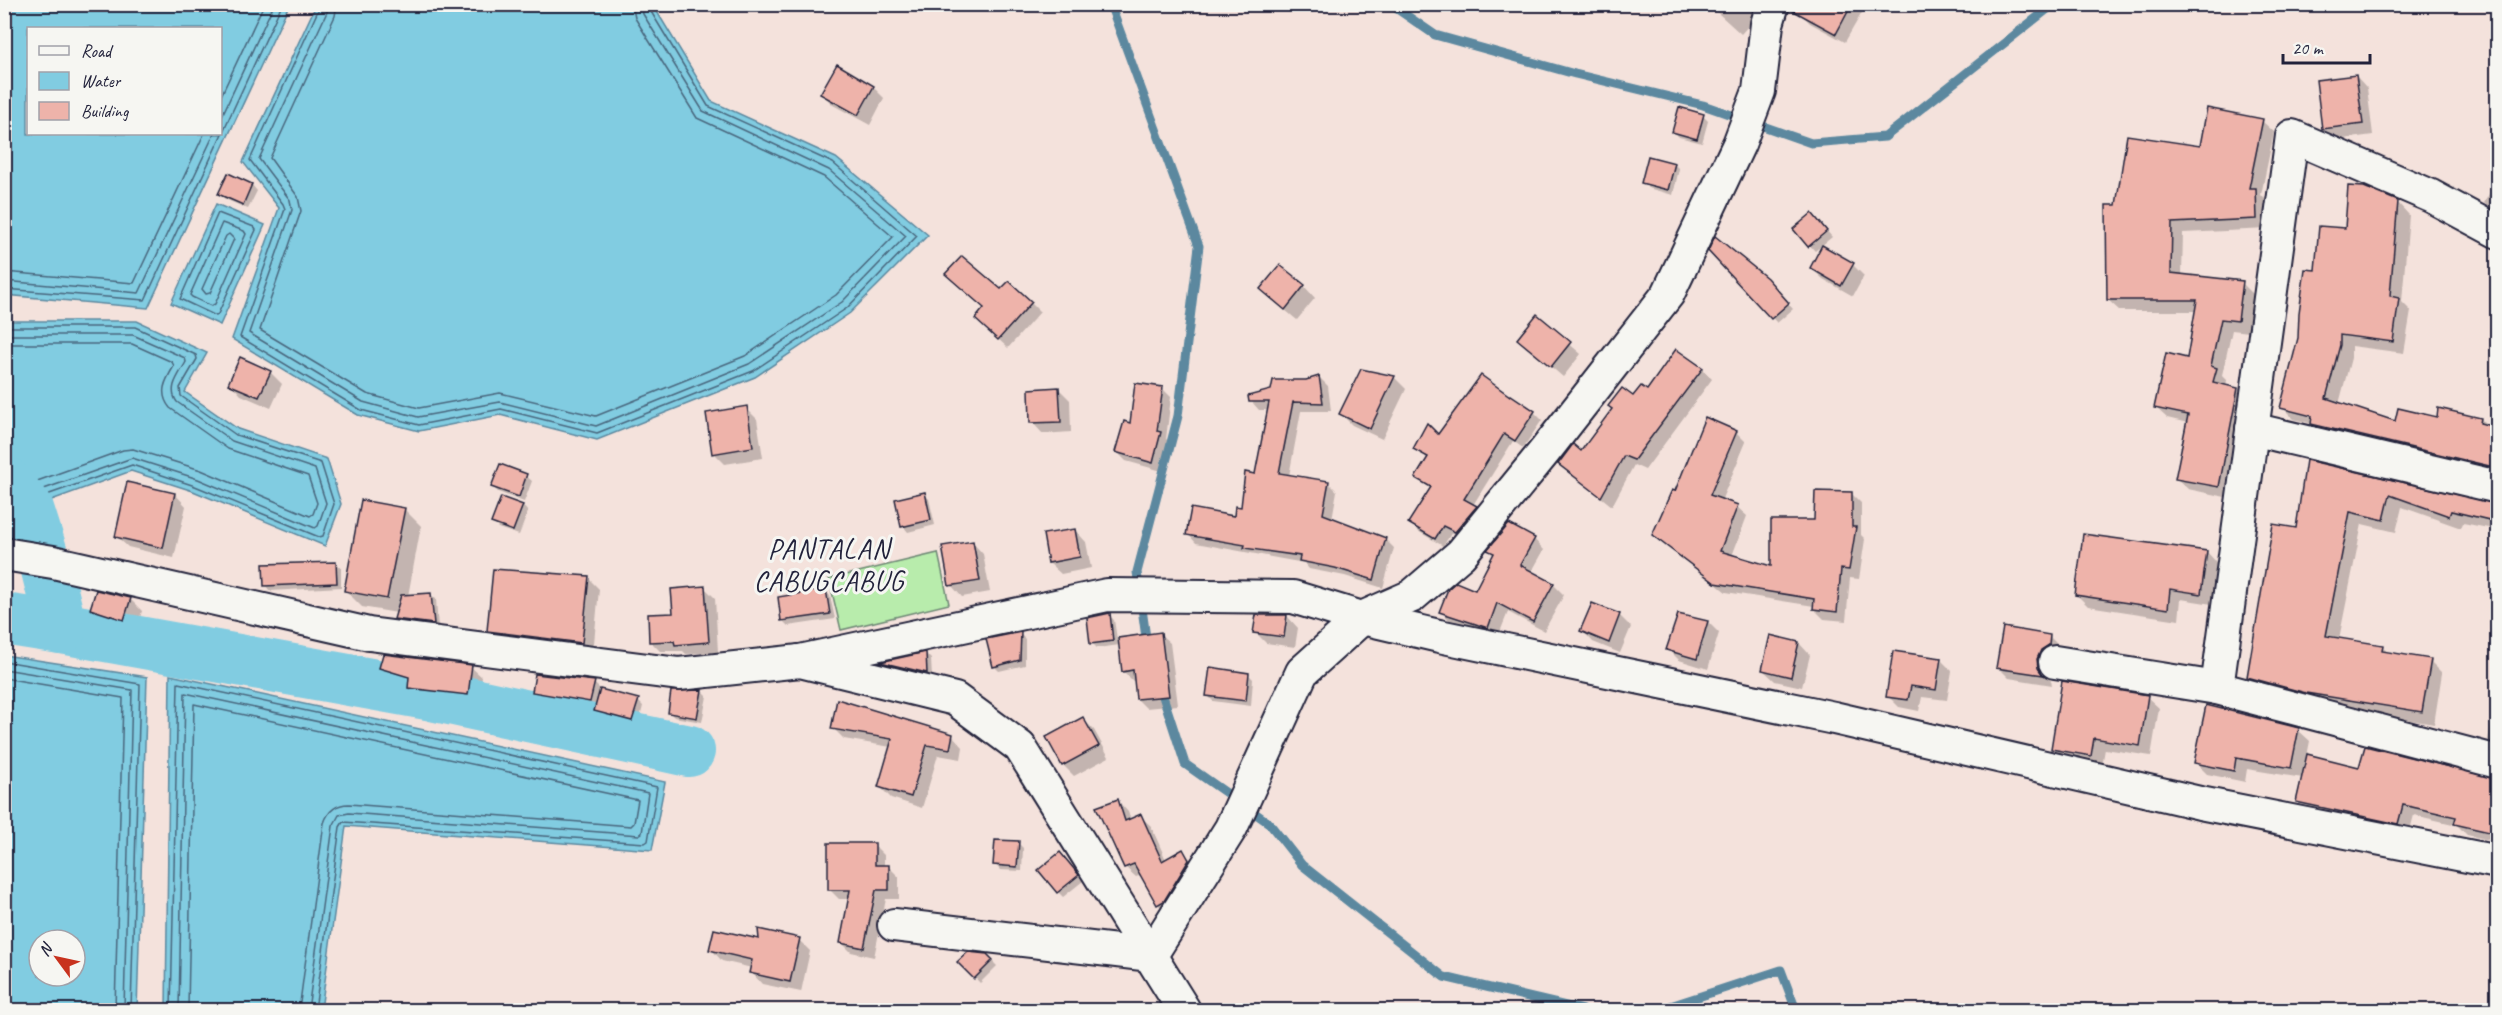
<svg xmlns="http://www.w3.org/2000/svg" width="2502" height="1015" font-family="Caveat,sans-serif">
  <rect width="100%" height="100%" fill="#f4e2dc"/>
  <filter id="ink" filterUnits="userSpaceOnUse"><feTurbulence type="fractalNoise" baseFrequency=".0167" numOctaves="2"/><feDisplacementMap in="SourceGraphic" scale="12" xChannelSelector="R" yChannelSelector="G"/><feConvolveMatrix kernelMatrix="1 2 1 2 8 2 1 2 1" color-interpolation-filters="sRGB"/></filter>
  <g filter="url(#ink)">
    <polygon fill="#b8ecac" stroke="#6d8774" stroke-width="1.5" points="938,553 949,604 841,630 829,579"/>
    <g fill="#81cce1" stroke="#5b889f" stroke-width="1.5" fill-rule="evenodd">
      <path d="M 4,5 L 289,5 L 148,308 L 5,295 ZM 28,28 L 220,28 L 220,134 L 28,134 Z"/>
      <polygon points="316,5 653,5 711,101 836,158 928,235 850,313 755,377 597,440 500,415 419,431 358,415 232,339 279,208 243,162"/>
      <polygon points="216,204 265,225 220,325 171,303"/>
      <polygon points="5,321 137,321 207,353 185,392 238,429 327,459 341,504 325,546 193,491 131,471 5,517"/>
      <path d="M 4,655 L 147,677 L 137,1010 L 5,1010 ZM 39,940 L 75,940 L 75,976 L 39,976 Z"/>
      <polygon points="170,675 665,782 652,850 346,826 321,1010 166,1010"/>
    </g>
    <g fill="#0003">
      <polygon points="1662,4 1679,4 1669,11"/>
      <polygon points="1708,4 1768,4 1741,34"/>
      <polygon points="1806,4 1867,4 1845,42 1810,23 1801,14"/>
      <polygon points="2356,76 2367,88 2373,135 2335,140 2323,129"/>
      <polygon points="873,87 884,98 870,125 833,105 822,94"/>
      <polygon points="1703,116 1708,121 1702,143 1679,137 1674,132"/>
      <polygon points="2262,121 2274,132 2261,195 2267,201 2268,229 2183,233 2182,276 2242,283 2253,294 2249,332 2232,330 2222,375 2227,380 2226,386 2237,389 2248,400 2230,498 2188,489 2176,478 2188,423 2167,418 2155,407 2188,360 2197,311 2120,311 2108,300 2117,206 2201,148"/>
      <polygon points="1674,164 1679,169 1673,195 1648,188 1642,183"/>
      <polygon points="229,175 252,185 257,191 248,209 225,199 220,194"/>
      <polygon points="2494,185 2498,186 2498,215 2484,203"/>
      <polygon points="2397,202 2409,215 2402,302 2411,311 2404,353 2351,346 2351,358 2339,404 2396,423 2438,419 2481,419 2488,426 2498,429 2498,477 2325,436 2313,424 2294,419 2282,407 2317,272 2346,230"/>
      <polygon points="1817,220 1832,237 1815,251 1795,229"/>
      <polygon points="1710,251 1772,286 1793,309 1777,323"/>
      <polygon points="1853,265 1864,276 1853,296 1823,279 1811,268"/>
      <polygon points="1304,286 1315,298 1297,320 1273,300"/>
      <polygon points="1001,291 1031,303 1040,312 1008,348 986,328"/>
      <polygon points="1537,316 1581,354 1563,377 1519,339"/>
      <polygon points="1702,369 1712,379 1645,470 1634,465 1612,506 1560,464 1581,453 1647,392"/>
      <polygon points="1362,371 1395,378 1406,389 1382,439 1352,425 1341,414"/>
      <polygon points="270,372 282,384 271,408 241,395 230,383"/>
      <polygon points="1319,377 1328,386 1331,411 1301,411 1289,476 1328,482 1337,491 1332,519 1385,539 1394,548 1383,588 1345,576 1309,569 1304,563 1196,543 1188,534 1235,517 1242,508 1257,475 1269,410 1259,410 1251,401"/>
      <polygon points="1162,388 1171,397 1166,439 1170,442 1162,471 1126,461 1117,452 1131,425"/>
      <polygon points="1059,389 1070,400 1071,432 1043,434 1032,422"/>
      <polygon points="746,408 757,419 763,458 725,464 714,453"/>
      <polygon points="1534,412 1542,420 1523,448 1513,441 1473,505 1484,515 1464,539 1452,532 1443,546 1418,531 1410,523 1431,489 1417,478 1428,459 1415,448 1438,436"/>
      <polygon points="1736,432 1746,442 1721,501 1737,507 1747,516 1732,556 1772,568 1816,521 1851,493 1861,503 1861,535 1865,539 1859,579 1850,578 1846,621 1824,619 1814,609 1814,606 1726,592 1654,535 1676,493"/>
      <polygon points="2307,462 2498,505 2498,530 2463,523 2461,528 2402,507 2396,532 2362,524 2339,639 2382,647 2390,654 2430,661 2442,673 2434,724 2320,705 2261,689 2248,677 2297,530"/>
      <polygon points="501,466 526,476 532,481 524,502 498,492 493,487"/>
      <polygon points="129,484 175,494 186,506 174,558 128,547 116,536"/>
      <polygon points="924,494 929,499 935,525 908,532 903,526"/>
      <polygon points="502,499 523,506 528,512 519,535 498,528 493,522"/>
      <polygon points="404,509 421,526 408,596 430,594 436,599 438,629 401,624 395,619 397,613 362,607 345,590"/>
      <polygon points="1075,530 1086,542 1091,568 1061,574 1049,563"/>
      <polygon points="1534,539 1544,550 1531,573 1553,584 1564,595 1544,631 1508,612 1498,637 1451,622 1441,611 1475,592 1494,555 1489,550"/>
      <polygon points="972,542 983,554 990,592 962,597 951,585"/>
      <polygon points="2207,552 2218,564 2212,604 2181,599 2179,620 2088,606 2076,594"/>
      <polygon points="335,563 341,568 341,587 270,591 265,585"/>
      <polygon points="588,578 599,589 593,654 500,642 489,631"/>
      <polygon points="705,588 715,598 718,652 686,654 683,651 660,651 650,641 674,615"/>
      <polygon points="825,590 830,596 835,619 788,626 783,621"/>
      <polygon points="97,592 131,600 142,611 136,630 103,620 92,608"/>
      <polygon points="1593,605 1620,616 1631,627 1620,653 1593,642 1582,630"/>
      <polygon points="1109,615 1114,620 1117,639 1160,634 1170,643 1178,705 1146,708 1137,699 1136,680 1133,681 1123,671 1120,645 1097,648 1092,643"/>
      <polygon points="1257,616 1287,616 1298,628 1295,647 1266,643 1255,632"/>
      <polygon points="1708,622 1719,633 1708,669 1679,660 1668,649"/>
      <polygon points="1020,634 1025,639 1025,665 999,671 994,666"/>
      <polygon points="2050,637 2061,648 2048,670 2052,685 2009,678 1998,667"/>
      <polygon points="1799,643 1810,655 1802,687 1775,681 1763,670"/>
      <polygon points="926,654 931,659 932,678 887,667 883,663"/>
      <polygon points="1940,659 1952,671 1947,700 1922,697 1919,711 1899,707 1888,696"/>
      <polygon points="380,667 471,667 482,677 478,705 420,698 409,687 410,684 391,678"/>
      <polygon points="1248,674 1253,679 1251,706 1213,701 1208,696"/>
      <polygon points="594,683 599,688 599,691 638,701 643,706 638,726 601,716 595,710 596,707 539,697 533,691"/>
      <polygon points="702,691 707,696 702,722 674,717 669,712"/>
      <polygon points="2147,697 2159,708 2151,756 2105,749 2102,766 2064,760 2052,749"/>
      <polygon points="2495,706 2498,707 2498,749 2488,740"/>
      <polygon points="1082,718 1094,730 1109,757 1074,776 1063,765"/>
      <polygon points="833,728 952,735 963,747 961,759 938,755 922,808 891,798 880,787 891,747 844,739"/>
      <polygon points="2298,730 2310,741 2307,756 2360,769 2498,781 2498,842 2467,835 2457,825 2414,815 2409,834 2309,813 2298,802 2303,778 2247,769 2245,782 2207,774 2196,763"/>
      <polygon points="1118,801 1128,812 1131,820 1140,816 1151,826 1166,860 1183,851 1193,862 1168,915 1158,904 1142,875 1136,877 1125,867"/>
      <polygon points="1018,843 1023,848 1022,871 1000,870 995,864"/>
      <polygon points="874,845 884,855 884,867 889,867 899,877 899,899 886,899 874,957 851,952 841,942 850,899 839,899 829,889"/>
      <polygon points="1065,859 1083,881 1063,897 1058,892"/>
      <polygon points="799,940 810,951 801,992 762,984 751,972 752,968 722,961 711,949 761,941"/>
      <polygon points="986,955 997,966 980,983 960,962"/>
    </g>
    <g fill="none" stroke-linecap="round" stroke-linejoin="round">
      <g stroke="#48667d" stroke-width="1.5">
        <polyline points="321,4 250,160 283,204 285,209 240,337 361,410 419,425 501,409 597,433 753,371 847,308 917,236 833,163 708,106 650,10 649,4"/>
        <polyline points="328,4 327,12 259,159 290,200 292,210 249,333 363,402 418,417 500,402 596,426 749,364 842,302 906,236 829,170 703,111 643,14 641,4"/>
        <polyline points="337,4 335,16 270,158 298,197 301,211 260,330 367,394 419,408 500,393 596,416 745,356 836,295 893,237 824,177 697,118 635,18 632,4"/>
        <polyline points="220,98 264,4"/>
        <polyline points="220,120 274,4"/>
        <polygon points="218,213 254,227 256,230 218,314 216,316 180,299"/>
        <polygon points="222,223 244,231 246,234 215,304 211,306 192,297 190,295"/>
        <polygon points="229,234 234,239 210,293 206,294 202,289 226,236"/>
        <polyline points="4,272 134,283 204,134"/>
        <polyline points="4,281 139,293 214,134"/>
        <polyline points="4,289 145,300 282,4"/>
        <polyline points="4,327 135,327 196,355 197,359 180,388 181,396 236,435 321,463 334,504 323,536 319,537 195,486 132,465 4,510"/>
        <path d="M 4,335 L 133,335 L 185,358 L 186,362 C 179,375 167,388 177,402 L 232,441 L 315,469 L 326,503 L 318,526 L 315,528 L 198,479 L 132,458 L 4,503"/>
        <path d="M 4,344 L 132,344 L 172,362 L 174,366 C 165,381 158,393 170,408 L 228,449 L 308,476 L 317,503 L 313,514 L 310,516 L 201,470 L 133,449 L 123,450 L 4,493"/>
        <polyline points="4,661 140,684 131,1010"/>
        <polyline points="4,669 132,690 124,1010"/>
        <polyline points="4,678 123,698 115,1010"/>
        <polyline points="171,1010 178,683 657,787 648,841 645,843 343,822 340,827 315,1010"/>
        <polyline points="179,1010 185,693 648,793 642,833 639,835 349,813 339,815 333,826 308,1010"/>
        <path d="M 188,1010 L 194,704 L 638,800 L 634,823 L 631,826 L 349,804 C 336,804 328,811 324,823 L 299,1010"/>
      </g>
      <g stroke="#5b889f" stroke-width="9">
        <polyline points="1110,4 1199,246 1178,416 1137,572 1147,645"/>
        <polyline points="1390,4 1435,35 1575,74 1703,105 1811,143 1885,137 2054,4"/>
        <polyline points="1160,687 1185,764 1269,823 1302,865 1444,977 1583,1010"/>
        <polyline points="1658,1010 1781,970 1796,1010"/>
      </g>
      <g stroke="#81cce1" stroke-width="52">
        <polyline points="4,481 28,509 46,566 61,628 432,695 689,751"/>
        <polyline points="4,619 61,628"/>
      </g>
    </g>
    <g fill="#eeb3aa" stroke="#22223b" stroke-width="1.5">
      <polygon points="1790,4 1852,4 1836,34 1790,9"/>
      <polygon points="837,64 874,86 858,115 820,94"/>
      <polygon points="2356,75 2363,124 2322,129 2316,80"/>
      <polygon points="1679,107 1704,114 1697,139 1672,132"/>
      <polygon points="2207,108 2263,119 2249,188 2256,188 2257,219 2172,223 2171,273 2243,281 2238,321 2221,319 2211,366 2217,368 2213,382 2238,388 2219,487 2175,479 2188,415 2154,408 2166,353 2187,358 2197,300 2107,300 2106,205 2116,205 2127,135 2200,146"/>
      <polygon points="1648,156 1675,163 1668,190 1641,183"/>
      <polygon points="228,173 252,184 243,205 218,194"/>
      <polygon points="2348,186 2364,187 2398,201 2390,296 2399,298 2393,342 2340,335 2340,345 2326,398 2395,421 2398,408 2437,417 2438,408 2481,418 2480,423 2498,428 2498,468 2311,424 2312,416 2280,408 2298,338 2299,313 2305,269 2315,270 2319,226 2345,228"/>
      <polygon points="1812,213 1827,231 1808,247 1793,229"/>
      <polygon points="1715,236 1767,278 1789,303 1771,319 1708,251"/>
      <polygon points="1822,245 1854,263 1841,286 1810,268"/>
      <polygon points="962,256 1001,289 1009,281 1032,302 998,340 975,319 984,308 945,274"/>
      <polygon points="1280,265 1305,285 1285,310 1260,289"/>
      <polygon points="1537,314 1571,342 1551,367 1517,339"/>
      <polygon points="1676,349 1703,368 1634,460 1624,456 1601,497 1558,464 1573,444 1581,451 1612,409 1608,406 1622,388 1633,396 1641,386 1647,390"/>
      <polygon points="240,357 271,371 259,397 228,384"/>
      <polygon points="1361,369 1395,376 1370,429 1339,414"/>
      <polygon points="1481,375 1510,396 1511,395 1535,411 1515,441 1504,434 1464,499 1477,506 1455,532 1443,526 1435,539 1408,523 1431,487 1415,478 1428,457 1413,449 1427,423 1438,434"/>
      <polygon points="1319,376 1323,403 1293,402 1279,473 1329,481 1323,514 1386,538 1374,580 1335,568 1299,561 1300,556 1244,548 1245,545 1186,535 1191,508 1234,516 1235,506 1241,507 1245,472 1255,474 1269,402 1249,402 1248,396 1271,390 1273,380 1306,380"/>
      <polygon points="1135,383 1163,387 1157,431 1161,432 1153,463 1115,452 1124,421 1130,423"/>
      <polygon points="1059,387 1061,422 1030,423 1029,389"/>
      <polygon points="747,406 753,447 712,454 706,413"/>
      <polygon points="1705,417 1737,431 1710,495 1738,505 1720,551 1771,566 1771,520 1814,520 1815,491 1852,492 1852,527 1856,527 1849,570 1841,569 1837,612 1813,609 1814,599 1715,583 1652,535 1672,490 1675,491"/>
      <polygon points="2306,460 2498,504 2498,522 2451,511 2449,516 2390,495 2384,520 2350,512 2326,636 2383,645 2382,651 2431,659 2422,712 2306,693 2247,677 2273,524 2296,528"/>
      <polygon points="500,464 527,474 519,497 491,487"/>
      <polygon points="127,482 175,493 163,548 115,537"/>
      <polygon points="925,492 931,520 901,527 895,499"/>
      <polygon points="501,497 523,505 513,531 491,523"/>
      <polygon points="361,500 405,508 387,599 344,591"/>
      <polygon points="1509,524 1535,538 1520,565 1554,583 1533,622 1497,603 1488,628 1439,612 1448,589 1456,582 1475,590 1494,553 1487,550"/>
      <polygon points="1075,529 1080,557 1048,563 1043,534"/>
      <polygon points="2083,534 2207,551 2201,594 2170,589 2168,609 2075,595"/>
      <polygon points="973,541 980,581 949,586 942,546"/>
      <polygon points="336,562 337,583 264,586 263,564"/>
      <polygon points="493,569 589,576 582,643 487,631"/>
      <polygon points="705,586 709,642 675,645 674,641 649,642 648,614 673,613 671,589"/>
      <polygon points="826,589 830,614 781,621 778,597"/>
      <polygon points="96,590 131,598 124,620 90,609"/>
      <polygon points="431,593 434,624 394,619 401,595"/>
      <polygon points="1592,603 1620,614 1609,643 1580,631"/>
      <polygon points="1110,613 1113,641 1090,644 1087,618"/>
      <polygon points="1678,614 1708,621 1697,659 1666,650"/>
      <polygon points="1256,615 1287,615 1284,637 1253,633"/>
      <polygon points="2003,627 2050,635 2049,645 2041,650 2037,659 2038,668 2043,675 1996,668"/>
      <polygon points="1021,632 1020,660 993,667 986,639"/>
      <polygon points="1161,632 1169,696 1136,699 1133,670 1122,672 1118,638"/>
      <polygon points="1770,635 1799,642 1791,677 1762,670"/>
      <polygon points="1893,651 1941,658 1936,690 1911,686 1908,700 1886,697"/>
      <polygon points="926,652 927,673 880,662"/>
      <polygon points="383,654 472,665 468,695 408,688 409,677 379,668"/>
      <polygon points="1210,667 1249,673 1246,701 1206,696"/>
      <polygon points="535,674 595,681 590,702 532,692"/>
      <polygon points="2062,681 2148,695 2140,746 2094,738 2091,756 2051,749"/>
      <polygon points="600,689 639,699 632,721 594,711"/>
      <polygon points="702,690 697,718 668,713 671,691"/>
      <polygon points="837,699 953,734 950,749 927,745 911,797 878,787 892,739 831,729"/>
      <polygon points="2206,705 2299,728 2291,768 2236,758 2234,771 2194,763"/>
      <polygon points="1083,717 1099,746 1062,766 1046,737"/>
      <polygon points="2365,746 2498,779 2498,834 2454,824 2456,817 2403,805 2398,824 2296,802 2307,754 2359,767"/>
      <polygon points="1118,799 1125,821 1141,814 1162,861 1183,849 1189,860 1164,901 1157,905 1134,864 1124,868 1096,807"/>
      <polygon points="995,840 1019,841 1017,867 993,865"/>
      <polygon points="828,843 875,843 875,865 889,865 889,890 876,890 864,948 840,943 850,890 828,890"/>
      <polygon points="1060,852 1079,875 1057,893 1038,870"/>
      <polygon points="714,929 759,939 758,929 800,938 790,982 749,973 752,960 709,950"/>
      <polygon points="968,952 987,954 993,960 974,979 957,962"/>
    </g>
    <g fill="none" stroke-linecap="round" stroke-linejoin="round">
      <defs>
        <g id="street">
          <polyline points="2252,429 2498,487"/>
          <polyline points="4,554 53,562 369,634 679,674 800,661 955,699 1020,747 1184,1010"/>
          <polyline points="800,661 1107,595 1293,597 1362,618 1439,636 1834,718 2200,803 2498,862"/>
          <polyline points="2055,662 2217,688 2498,762"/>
          <polyline points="2217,688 2292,136 2431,196 2498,232"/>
          <polyline points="894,925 1151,955"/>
          <polyline points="1151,955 1231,828 1302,672 1362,618 1412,596 1461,554 1545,451 1668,294 1739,144 1759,91 1767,24 1773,4"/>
        </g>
      </defs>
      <use href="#street" stroke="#22223b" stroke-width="36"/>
      <use href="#street" stroke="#f6f6f2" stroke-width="32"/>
    </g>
  </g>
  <g text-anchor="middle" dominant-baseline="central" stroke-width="6" stroke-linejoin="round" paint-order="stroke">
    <g font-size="28" letter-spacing="1.5" fill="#22223b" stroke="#f6f6f2">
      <text x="829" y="548">PANTALAN<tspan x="829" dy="32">CABUGCABUG</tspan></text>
    </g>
  </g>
  <rect width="2502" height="1015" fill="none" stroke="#f6f6f2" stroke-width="24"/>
  <rect x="12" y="12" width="2478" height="991" fill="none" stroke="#22223b" stroke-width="2" filter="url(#ink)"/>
  <rect x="27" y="27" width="195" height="108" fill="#f6f6f2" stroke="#a1a1a9" stroke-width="1.5"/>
  <rect x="39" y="46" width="30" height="9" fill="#f6f6f2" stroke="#a1a1a9" stroke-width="1.5"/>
  <text x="81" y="57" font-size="18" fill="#22223b">Road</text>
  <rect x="39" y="72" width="30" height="18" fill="#81cce1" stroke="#a1a1a9" stroke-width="1.5"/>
  <text x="81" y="87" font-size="18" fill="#22223b">Water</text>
  <rect x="39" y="102" width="30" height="18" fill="#eeb3aa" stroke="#a1a1a9" stroke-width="1.5"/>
  <text x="81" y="117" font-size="18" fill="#22223b">Building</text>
  <g transform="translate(57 958) rotate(303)"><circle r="28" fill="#f6f6f2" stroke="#a1a1a9" stroke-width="1.5"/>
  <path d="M0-4.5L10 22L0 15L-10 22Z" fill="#c8321e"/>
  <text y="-9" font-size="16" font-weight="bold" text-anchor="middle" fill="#22223b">N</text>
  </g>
  <path d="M2283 54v9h87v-9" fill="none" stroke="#22223b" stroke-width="3"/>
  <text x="2292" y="54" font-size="18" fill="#22223b" stroke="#f6f6f2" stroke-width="4.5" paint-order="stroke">20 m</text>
</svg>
